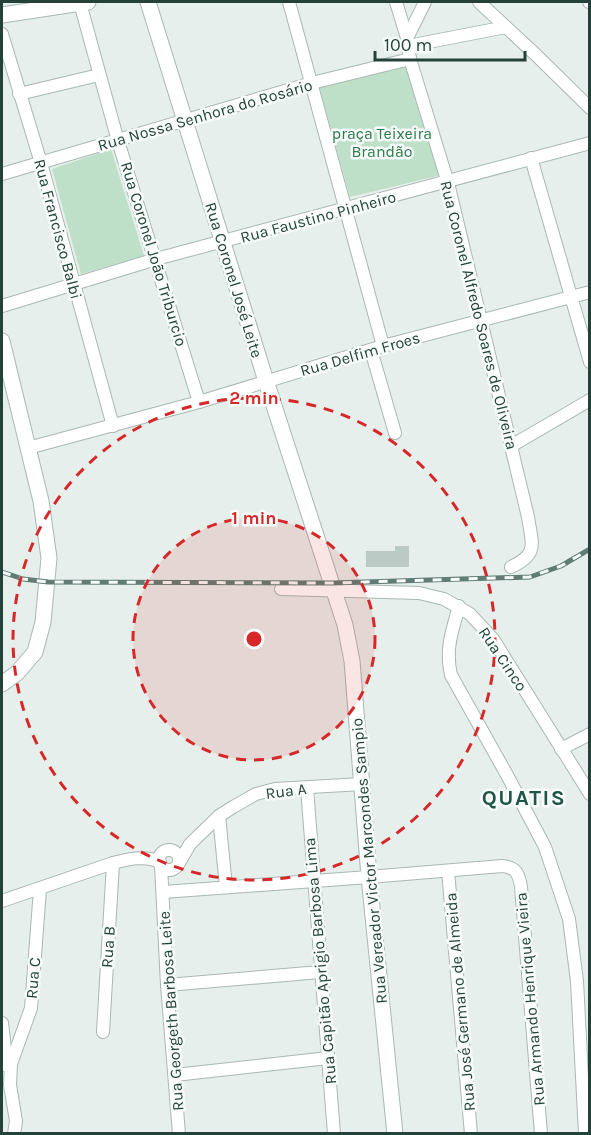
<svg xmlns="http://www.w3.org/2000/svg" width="591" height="1135" font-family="Karla,sans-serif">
  <rect width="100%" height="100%" fill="#e6efeb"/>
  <g fill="#bfe0c8">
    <polygon points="406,65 441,175 350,197 319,86"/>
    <polygon points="111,149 144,256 81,274 52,169"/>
  </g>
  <polygon fill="#bbcac4" points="395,546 409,546 409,567 366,567 366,551 395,551"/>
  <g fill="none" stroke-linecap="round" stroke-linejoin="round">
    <defs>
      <g id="minor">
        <polyline points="289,2 383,346"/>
        <path d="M 396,2 L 407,38 L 410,59 L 448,183 L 528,517 C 532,544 539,554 511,567"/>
        <polyline points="479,2 535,54 590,108"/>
        <polyline points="589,2 590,2"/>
        <polyline points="80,3 118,141 199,402"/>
        <polyline points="2,34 41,163 113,426"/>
        <polyline points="407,38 425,2"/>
        <polyline points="408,46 506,27"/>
        <polyline points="19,94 99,75"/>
        <polyline points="531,158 590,362"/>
        <polyline points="2,174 312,83 410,59"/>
        <polyline points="2,306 156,259 590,143"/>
        <polyline points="371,350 395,433"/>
        <polyline points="511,446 590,400"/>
        <polyline points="28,448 199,402 383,346 590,292"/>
        <polyline points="281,589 419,593 444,599 470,614 493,639 590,794"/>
        <path d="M 459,606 C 452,632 445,649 451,675 L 507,775 L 545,847 L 569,919 L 577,981 L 585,1134"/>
        <polyline points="561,749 590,734"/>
        <polyline points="307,788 334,1134"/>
        <polyline points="219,816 226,887"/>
        <circle cx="169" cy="860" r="10"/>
        <polyline points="179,863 190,844 219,816 233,807 256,794 275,789 362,784"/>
        <polyline points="161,865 167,985 179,1134"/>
        <polyline points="448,871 471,1134"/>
        <path d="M 163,892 L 369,877 L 502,866 C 516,867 519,874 521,887 L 541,1134"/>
        <path d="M 2,901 L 113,863 C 128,859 145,855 160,862"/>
        <polyline points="167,985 320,972"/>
        <polyline points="2,1023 7,1066"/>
        <polyline points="103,1032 113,863"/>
        <polyline points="175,1075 328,1058"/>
        <polyline points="14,1134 16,1121 10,1085 11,1064 31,1008 40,889"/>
      </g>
      <g id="tertiary">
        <polyline points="148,2 266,381 345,625 352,661 369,877 395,1134"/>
        <polyline points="2,15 88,2"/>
        <polyline points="2,341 41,501 49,558 43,622 35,652 17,673 2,684"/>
      </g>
    </defs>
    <use href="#minor" stroke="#a8b8b2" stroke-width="14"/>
    <use href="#tertiary" stroke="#a8b8b2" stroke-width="17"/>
    <use href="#minor" stroke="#fff" stroke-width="12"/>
    <use href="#tertiary" stroke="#fff" stroke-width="15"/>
    <defs>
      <polyline id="rail" points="2,572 23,579 48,582 332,583 530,577 561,566 590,549"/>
    </defs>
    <use href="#rail" stroke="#5f7d75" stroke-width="5"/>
    <use href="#rail" stroke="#f7fbf9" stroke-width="3" stroke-dasharray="9" stroke-linecap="butt"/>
  </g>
  <circle cx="254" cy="639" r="121" fill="#d62828" fill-opacity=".12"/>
  <g fill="none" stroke="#d62828" stroke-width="3" stroke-dasharray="10 8">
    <circle cx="254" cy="639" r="121"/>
    <circle cx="254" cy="639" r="241"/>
  </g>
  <g text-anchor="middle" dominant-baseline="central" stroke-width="5" stroke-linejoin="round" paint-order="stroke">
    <g font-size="16" fill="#24423a" stroke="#f7fbf9">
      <text transform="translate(205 115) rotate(-16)">Rua Nossa Senhora do Rosário</text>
      <text transform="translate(318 217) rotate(-15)">Rua Faustino Pinheiro</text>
      <text transform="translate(58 229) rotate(75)">Rua Francisco Balbi</text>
      <text transform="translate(154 254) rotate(73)">Rua Coronel João Triburcio</text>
      <text transform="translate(234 280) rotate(73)">Rua Coronel José Leite</text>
      <text transform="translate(479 315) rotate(76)">Rua Coronel Alfredo Soares de Oliveira</text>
      <text transform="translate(360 354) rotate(-16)">Rua Delfim Froes</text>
      <text transform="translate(503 659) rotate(56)">Rua Cinco</text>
      <text transform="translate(286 791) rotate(-7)">Rua A</text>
      <text transform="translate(369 861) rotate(-95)">Rua Vereador Victor Marcondes Sampio</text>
      <text transform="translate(108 947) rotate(-86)">Rua B</text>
      <text transform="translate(320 961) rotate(-95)">Rua Capitão Aprigio Barbosa Lima</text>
      <text transform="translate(33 978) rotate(-85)">Rua C</text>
      <text transform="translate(530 999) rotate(-95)">Rua Armando Henrique Vieira</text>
      <text transform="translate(460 1002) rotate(-95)">Rua José Germano de Almeida</text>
      <text transform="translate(171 1011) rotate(-94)">Rua Georgeth Barbosa Leite</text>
    </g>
    <g font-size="16" fill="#2d7a4b" stroke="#f7fbf9">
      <text x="382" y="133">praça Teixeira<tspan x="382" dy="18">Brandão</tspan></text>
    </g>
    <g font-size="22" font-weight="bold" letter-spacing="1.5" fill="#1f5548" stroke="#f7fbf9">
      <text x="524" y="798">QUATIS</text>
    </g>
  </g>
  <circle cx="254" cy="639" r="9" fill="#d62828" stroke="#f7fbf9" stroke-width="3"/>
  <g font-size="18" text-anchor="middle" font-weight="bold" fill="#d62828" stroke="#f7fbf9" stroke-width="5" stroke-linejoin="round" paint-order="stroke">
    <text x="254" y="404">2 min</text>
    <text x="254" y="524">1 min</text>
  </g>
  <rect width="591" height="1135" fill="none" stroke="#24423a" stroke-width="6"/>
  <path d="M375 51v9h150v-9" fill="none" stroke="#24423a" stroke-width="3"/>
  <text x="384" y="51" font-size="18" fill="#24423a" stroke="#f7fbf9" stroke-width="4.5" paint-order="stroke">100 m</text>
</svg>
